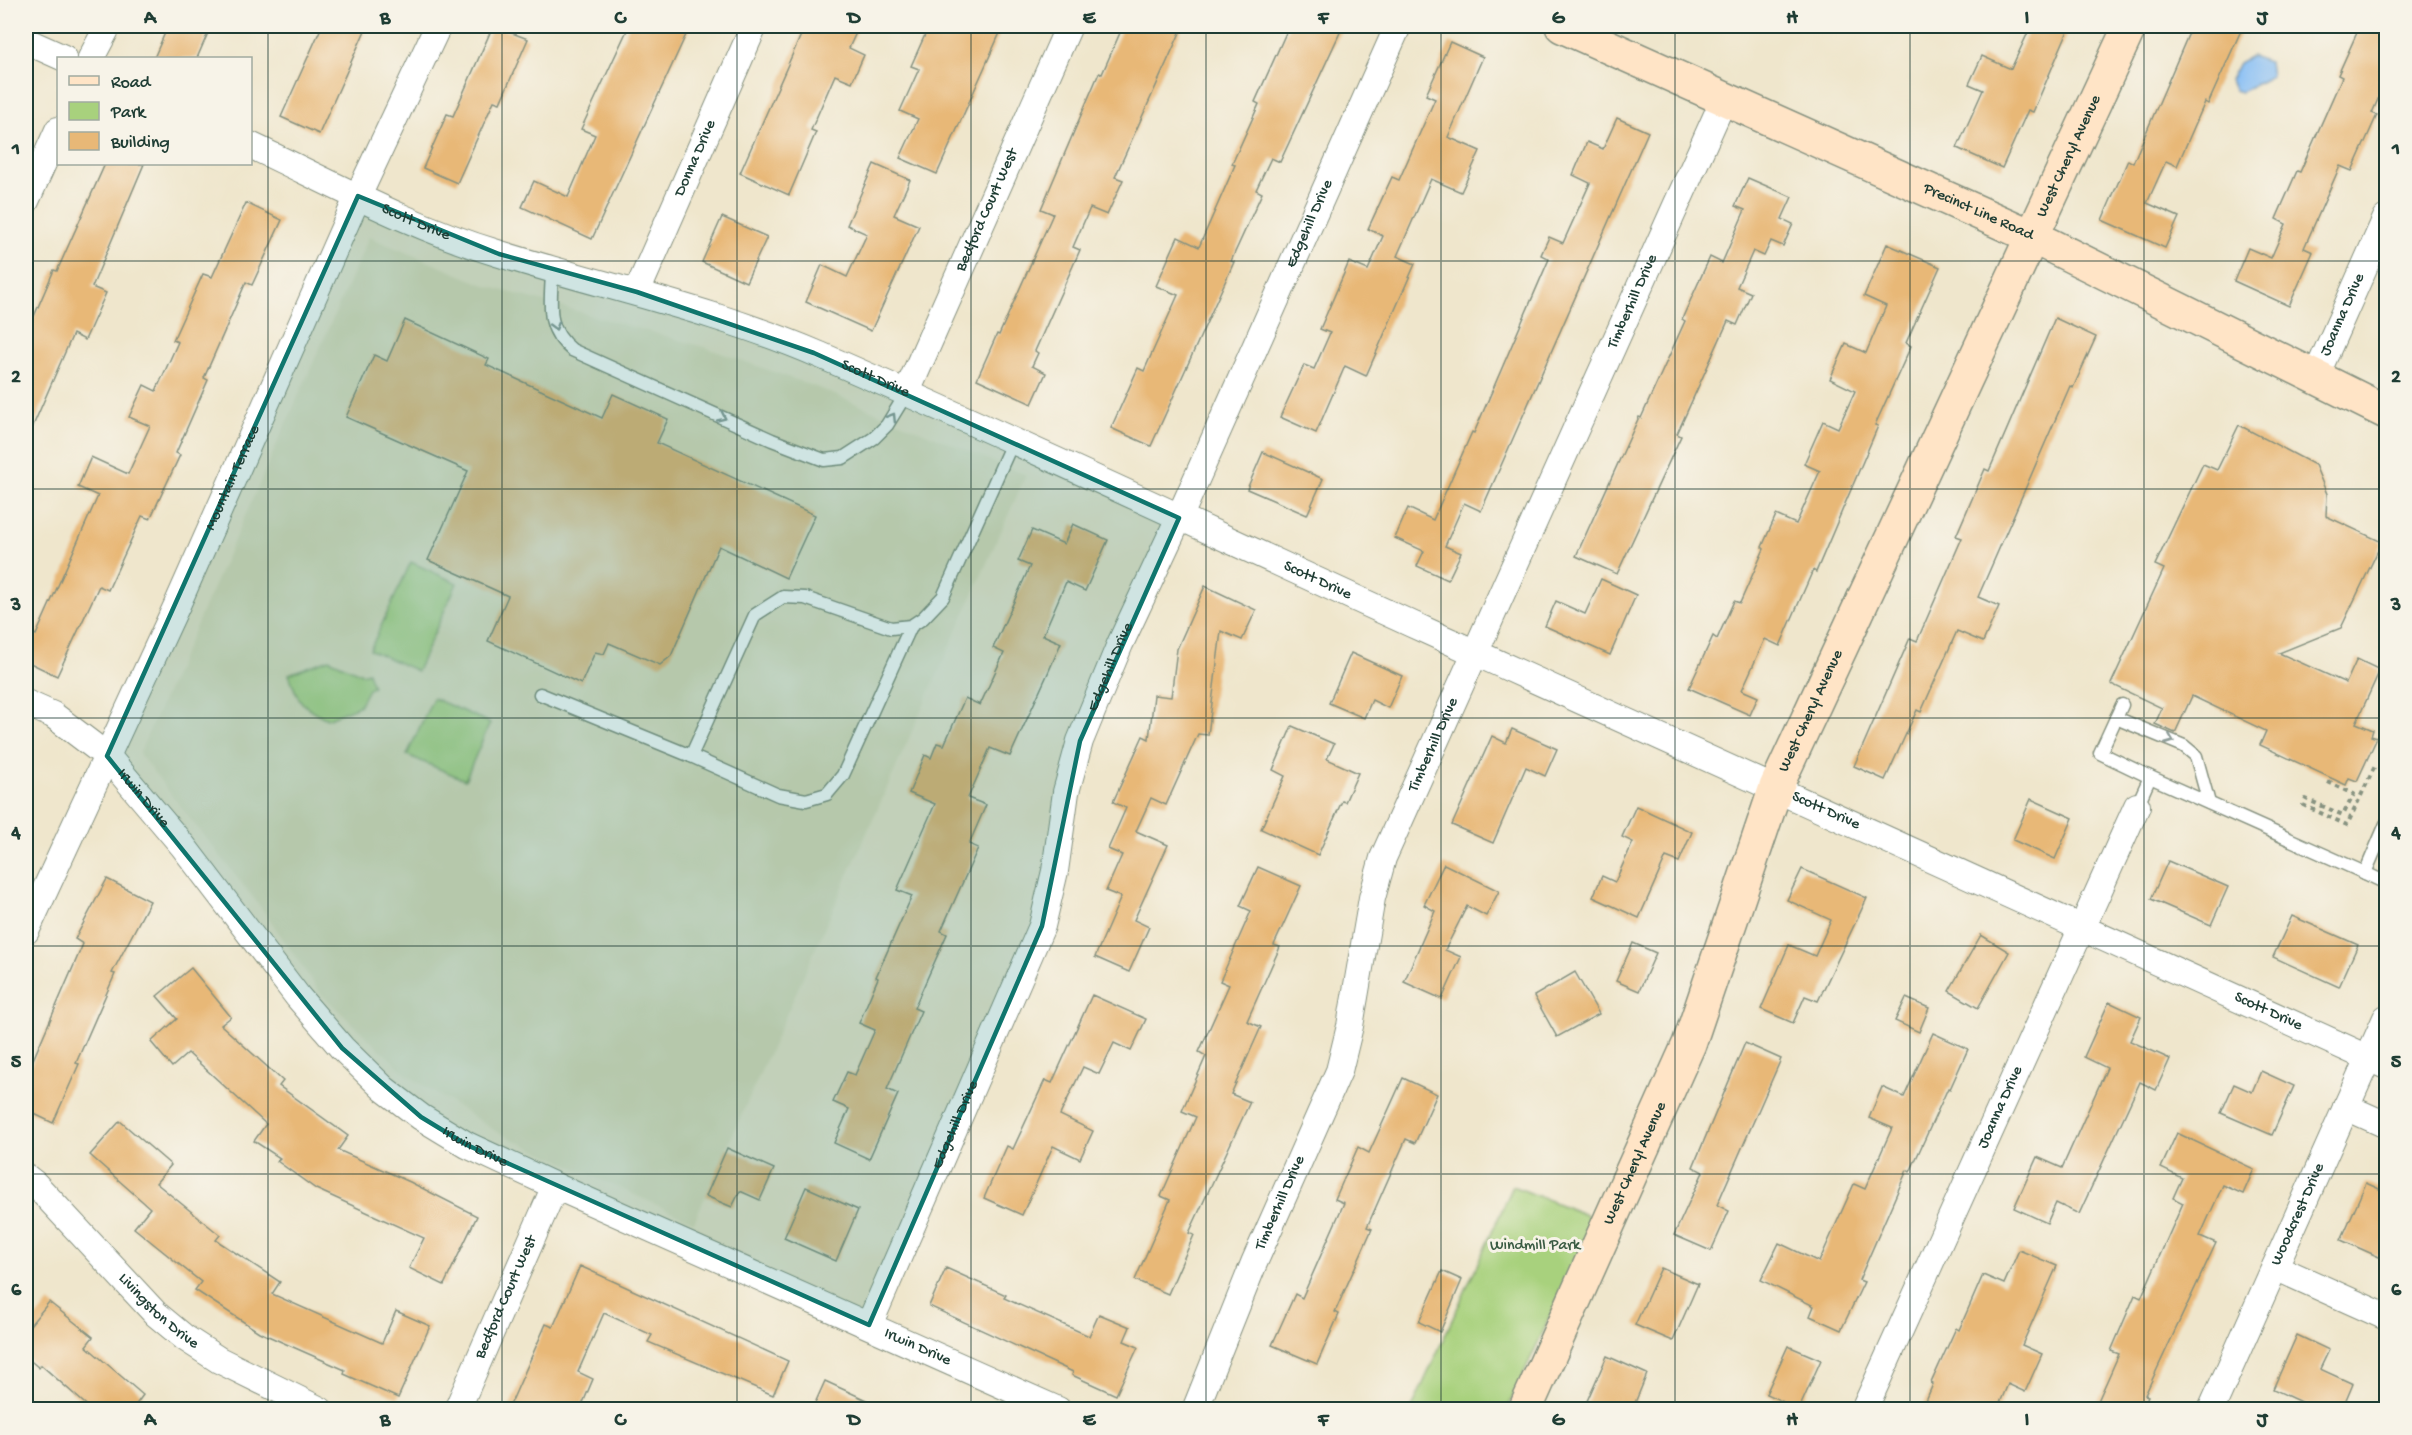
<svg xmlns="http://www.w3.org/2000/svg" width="2412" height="1435" font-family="'Gochi Hand',sans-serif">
  <rect width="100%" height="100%" fill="#f7f3e8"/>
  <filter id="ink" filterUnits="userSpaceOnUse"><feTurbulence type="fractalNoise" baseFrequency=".0167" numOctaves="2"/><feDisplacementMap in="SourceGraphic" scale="12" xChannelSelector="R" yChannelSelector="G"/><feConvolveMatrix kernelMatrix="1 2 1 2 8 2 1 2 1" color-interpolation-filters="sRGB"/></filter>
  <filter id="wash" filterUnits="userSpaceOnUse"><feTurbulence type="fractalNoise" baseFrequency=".008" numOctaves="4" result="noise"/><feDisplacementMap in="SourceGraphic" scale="24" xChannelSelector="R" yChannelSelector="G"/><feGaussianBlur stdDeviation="1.35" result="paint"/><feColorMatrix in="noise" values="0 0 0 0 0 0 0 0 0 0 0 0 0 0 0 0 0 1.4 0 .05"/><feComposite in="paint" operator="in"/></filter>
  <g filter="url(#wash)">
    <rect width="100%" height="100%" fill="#efe6cc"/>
    <polygon fill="#e0ddbb" points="369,237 487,286 704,347 816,387 1026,475 694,1222 497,1132 406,1074 320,993 266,914 139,754"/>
    <g fill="#a8d17d" stroke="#648758" stroke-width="1.5">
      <polygon points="411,562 457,583 417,671 370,650"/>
      <path d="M 329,659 L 362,674 L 368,672 L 373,687 L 368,689 L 359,706 L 327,719 C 300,705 298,702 289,674 Z"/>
      <polygon points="433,698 490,723 465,780 407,755"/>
      <polygon points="1513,1186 1596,1219 1507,1409 1411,1410"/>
    </g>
    <polygon fill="#85bdf5" stroke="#527d94" stroke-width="1.5" points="2251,56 2269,62 2271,76 2241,92 2234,90 2230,80 2239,63"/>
    <g id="blocks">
      <g fill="#e8b877">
        <polygon points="168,26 211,26 197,58 154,58"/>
        <polygon points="322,26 367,26 319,134 281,117"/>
        <polygon points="493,26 528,39 500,103 494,101 457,183 423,168 447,114 453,116"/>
        <polygon points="629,26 690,26 592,239 522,207 534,181 568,197 595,135 581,129"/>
        <polygon points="805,26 859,26 849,48 864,55 852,82 835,75 811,130 816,132 789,195 740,173"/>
        <polygon points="929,26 1003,26 937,174 900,158 918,119 900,111 919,69 911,66"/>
        <polygon points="1123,26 1183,26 1115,177 1123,180 1107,215 1090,208 1073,247 1080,250 1035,351 1038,353 1032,366 1046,373 1032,404 977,379 997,334 999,335 1053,214 1041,209 1099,73 1102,74"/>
        <polygon points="1289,26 1343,26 1280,162 1271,158 1256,190 1262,193 1231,261 1234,262 1151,446 1111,428 1138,368 1144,371 1178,295 1156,286 1178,237 1199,247 1235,165 1232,164 1259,104 1255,102"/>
        <polygon points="2031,26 2070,26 2033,112 2028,110 2002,168 1957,148 1983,90 1969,84 1982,56 2011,69"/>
        <polygon points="2192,26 2243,26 2208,104 2205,102 2177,166 2166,161 2147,203 2179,217 2165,248 2102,220 2128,160 2133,163"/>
        <polygon points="2360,26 2371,26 2386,32 2386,81 2372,113 2377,115 2352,171 2340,166 2304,248 2313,252 2289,306 2234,281 2248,248 2271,258 2286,224 2276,219 2297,171 2300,172 2342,77 2338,75"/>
        <polygon points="1450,42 1483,57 1448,137 1480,151 1461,192 1431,179 1397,256 1415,264 1366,376 1345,366 1316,433 1280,417 1304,365 1314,369 1330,333 1320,329 1349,262 1368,270 1383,236 1368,229 1392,177 1399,180 1435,99 1426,95"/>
        <polygon points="1617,118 1648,132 1481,511 1464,503 1445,546 1461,553 1448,580 1417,566 1424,551 1395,538 1408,508 1433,520 1472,432 1474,433 1549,259 1541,255 1549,237 1563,243 1590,183 1573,175 1587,142 1603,149"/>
        <polygon points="105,164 144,164 92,287 106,293 85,340 73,334 26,442 26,335 54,270 57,271"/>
        <polygon points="874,164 910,180 894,215 919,226 871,331 806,302 822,265 847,277 867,234 847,225"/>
        <polygon points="1748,178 1792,197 1782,219 1793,224 1783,246 1771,241 1764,256 1753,251 1737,287 1751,293 1737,325 1728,321 1677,434 1681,436 1617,574 1576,556 1639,417 1641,418 1685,321 1682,319 1710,257 1722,263 1745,210 1735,206"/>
        <polygon points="246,203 282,220 252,285 246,282 204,378 208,380 176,453 180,455 150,519 142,516 108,590 99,586 57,676 26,661 26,630 36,635 98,496 78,487 91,457 128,474 150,426 129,417 144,385 156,391 178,342 173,340 203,274 212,277"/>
        <polygon points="722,217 767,237 746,282 702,262"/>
        <polygon points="1887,244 1940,267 1906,343 1911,346 1875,425 1878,426 1816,572 1813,570 1780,646 1765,639 1742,690 1758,697 1750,715 1689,688 1713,636 1717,639 1734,601 1740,603 1764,549 1762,547 1776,515 1796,524 1820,471 1804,464 1823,421 1838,428 1855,391 1830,379 1846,344 1866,353 1886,306 1864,296"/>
        <polygon points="2055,318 2096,337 2073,388 2070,386 1978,597 1999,606 1983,642 1957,631 1921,712 1917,710 1885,780 1854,766 1910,638 1917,641 1962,538 1956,536 1985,469 1989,471"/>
        <polygon points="405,320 489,359 486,365 602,418 613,394 668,419 657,443 815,515 786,578 719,546 671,656 660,665 609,643 604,654 595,652 581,684 488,641 508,596 428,560 468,471 346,417 374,355 387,361"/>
        <polygon points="2239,425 2315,465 2327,494 2326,516 2382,542 2341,628 2279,653 2346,683 2357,659 2380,670 2356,723 2373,730 2371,736 2377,738 2357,781 2349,778 2346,785 2260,745 2266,731 2192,696 2175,733 2155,724 2162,708 2111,684 2164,569 2155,565 2203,464 2217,470"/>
        <polygon points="1263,452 1323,479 1307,515 1247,489"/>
        <polygon points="1073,524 1108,540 1085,591 1066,582 1043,635 1061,643 1048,673 1010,756 990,748 968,798 986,805 969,844 978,848 941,931 947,934 914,1008 921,1011 887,1089 898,1094 869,1159 834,1143 849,1109 833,1102 847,1072 855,1075 875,1030 859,1023 878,978 876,977 912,896 897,890 935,804 909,793 925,755 931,758 937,743 944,745 965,698 980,705 1004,653 993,648 1030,566 1018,561 1032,530 1064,544"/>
        <polygon points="1601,579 1636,595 1610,655 1545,626 1556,601 1585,614"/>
        <polygon points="1205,586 1256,610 1242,640 1221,631 1208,735 1198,734 1166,805 1151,798 1136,831 1168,845 1134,920 1149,927 1129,972 1095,957 1121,897 1106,891 1122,855 1108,849 1126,808 1113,802 1143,736 1149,739 1154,695 1171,697 1177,649"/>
        <polygon points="1351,653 1402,676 1388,708 1372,700 1364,718 1329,703"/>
        <polygon points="1292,726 1334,744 1327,759 1358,773 1345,802 1342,801 1318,855 1261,829 1285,776 1273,770"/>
        <polygon points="1512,729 1557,749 1545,776 1526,767 1493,843 1452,825 1492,736 1506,743"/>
        <polygon points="2031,799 2073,818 2055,859 2013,840"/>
        <polygon points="1636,806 1692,832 1679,862 1666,857 1639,918 1593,897 1602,876 1615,882 1633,842 1622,837"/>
        <polygon points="2168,861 2228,887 2211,925 2151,899"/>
        <polygon points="1444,864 1499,891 1486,916 1467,906 1445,950 1461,957 1442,999 1404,982 1435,911 1424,905"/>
        <polygon points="1258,867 1301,886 1274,945 1280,947 1247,1021 1261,1027 1231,1094 1250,1102 1189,1233 1194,1235 1168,1294 1135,1280 1170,1200 1161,1196 1196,1117 1182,1111 1206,1056 1199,1052 1229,985 1220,981 1251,911 1240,906"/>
        <polygon points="1802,869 1867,898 1818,1001 1805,996 1793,1023 1761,1009 1789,945 1815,956 1831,920 1787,900"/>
        <polygon points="107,879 150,901 112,973 115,974 76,1063 79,1064 53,1123 26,1110 26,1076 83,944 75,939"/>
        <polygon points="2292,916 2358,945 2339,987 2273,957"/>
        <polygon points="1981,935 2009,952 1978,1008 1949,991"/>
        <polygon points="1633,943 1656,953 1639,991 1616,981"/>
        <polygon points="191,968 231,1017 221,1025 283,1081 279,1086 348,1136 338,1150 410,1182 477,1216 444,1285 409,1268 424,1238 316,1189 277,1161 280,1158 254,1141 266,1124 188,1053 172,1067 151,1042 177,1019 157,996"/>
        <polygon points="1575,972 1599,1014 1557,1037 1534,996"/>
        <polygon points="1092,995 1146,1019 1131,1051 1114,1043 1099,1074 1083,1067 1060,1115 1093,1131 1080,1159 1053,1146 1022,1215 984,1198 1007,1146 1013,1149 1045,1080 1052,1083"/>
        <polygon points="1906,998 1929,1008 1919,1032 1895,1021"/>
        <polygon points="2109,1002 2141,1017 2130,1041 2170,1059 2156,1090 2140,1082 2079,1214 2056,1203 2047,1223 2014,1208 2037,1157 2062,1168 2107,1068 2084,1057"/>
        <polygon points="1933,1033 1968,1049 1950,1089 1948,1088 1910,1172 1907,1170 1859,1280 1864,1282 1841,1330 1810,1316 1814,1306 1761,1280 1779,1243 1819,1262 1854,1184 1865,1189 1892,1128 1869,1118 1882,1087 1904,1097"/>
        <polygon points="1745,1043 1781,1059 1717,1205 1729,1211 1711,1251 1674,1235 1703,1172 1693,1167"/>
        <polygon points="2261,1071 2294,1086 2272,1135 2221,1113 2234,1084 2252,1092"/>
        <polygon points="1403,1078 1437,1094 1415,1143 1406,1139 1367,1227 1372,1229 1335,1312 1339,1314 1317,1364 1272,1345 1295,1294 1302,1298 1344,1203 1335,1199 1358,1147 1369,1153"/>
        <polygon points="120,1121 171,1165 156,1183 220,1235 216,1240 280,1282 272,1294 382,1343 396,1311 430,1326 398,1398 344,1374 345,1370 259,1332 195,1290 201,1282 134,1228 150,1208 90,1155"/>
        <polygon points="2177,1133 2254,1169 2243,1194 2223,1185 2200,1236 2216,1243 2145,1395 2148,1396 2142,1410 2094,1410 2119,1354 2111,1351 2135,1295 2141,1298 2183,1203 2173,1198 2182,1178 2161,1168"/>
        <polygon points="727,1148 774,1169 760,1200 740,1191 732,1207 706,1196"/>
        <polygon points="2366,1183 2386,1192 2386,1260 2341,1240"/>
        <polygon points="806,1187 858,1210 836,1261 784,1238"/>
        <polygon points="2019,1250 2057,1266 2022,1345 2042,1354 2025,1392 2008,1384 1997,1410 1922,1410 1933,1384 1931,1383 1956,1328 1959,1330 1983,1275 2004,1284"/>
        <polygon points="580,1266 788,1361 773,1395 648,1342 652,1335 604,1313 578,1372 593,1379 580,1410 508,1410 546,1324 553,1327"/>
        <polygon points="946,1268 1006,1295 1004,1298 1089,1336 1099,1314 1130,1327 1124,1341 1138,1347 1116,1395 1072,1375 1073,1372 929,1306"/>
        <polygon points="1661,1268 1698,1284 1673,1341 1635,1325"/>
        <polygon points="1442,1271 1462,1280 1440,1332 1419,1322"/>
        <polygon points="49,1302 93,1337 86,1346 143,1395 132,1410 92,1410 41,1365 39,1368 26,1357 26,1330"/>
        <polygon points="2297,1335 2329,1350 2320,1369 2353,1384 2342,1410 2318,1410 2273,1389"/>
        <polygon points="1788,1346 1821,1360 1799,1409 1766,1394"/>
        <polygon points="1607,1356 1647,1374 1632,1410 1583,1410"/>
        <polygon points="825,1381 888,1410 812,1410"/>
      </g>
    </g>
  </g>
  <g filter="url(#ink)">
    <use href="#blocks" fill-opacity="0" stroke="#879280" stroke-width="1.5"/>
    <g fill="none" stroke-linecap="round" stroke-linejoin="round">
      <defs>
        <g id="lane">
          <path d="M 552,268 C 552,301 543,327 572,350 L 772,440 L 824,460 L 843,458 L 874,438 L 887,425 L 906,394"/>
          <polyline points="540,694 691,756 778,795 806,800 827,794 843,775 911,626"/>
          <polyline points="2122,705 2100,753 2150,777"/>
          <polyline points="2116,718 2184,746 2196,756 2209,803"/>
          <polyline points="691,756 755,615 783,597 805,598 891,628 911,626 923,618 943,597 1013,441"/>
          <polyline points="2137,806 2150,777 2365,873 2386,824"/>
          <polyline points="2365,873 2386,883"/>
        </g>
        <g id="street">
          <polyline points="26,41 64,58"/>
          <polyline points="91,58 108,26"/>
          <path id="s1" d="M 250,145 C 331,183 411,227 497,253 C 605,287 716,310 820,355 C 1024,443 1225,539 1427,631 C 1747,776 2068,919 2386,1066"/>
          <polyline points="26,201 58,130"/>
          <path id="s2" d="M 637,292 L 754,26"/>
          <path id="s3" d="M 2315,378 L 2386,218"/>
          <path id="s4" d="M 906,394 L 1069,26"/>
          <path id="s5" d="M 26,703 L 53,715 L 107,756 L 183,846 L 298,997 L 342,1048 L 384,1089 L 421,1117 L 467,1145 L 555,1186 L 1058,1410"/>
          <path id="s6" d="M 26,931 L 177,605 L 358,196 L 438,26"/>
          <polyline points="2346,1107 2386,1125"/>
          <path id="s7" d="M 26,1177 L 35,1184 L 156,1314 L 185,1338 L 219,1360 L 320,1410"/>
          <polyline points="2275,1267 2386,1317"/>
          <path id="s8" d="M 869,1325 L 1042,926 L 1055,871 L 1066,792 L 1080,741 L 1120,644 L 1179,518 L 1398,26"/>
          <path id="s9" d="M 457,1410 L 555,1186"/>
          <path id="s10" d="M 1195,1410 L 1254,1263 L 1339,1071 L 1350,1026 L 1372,898 L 1383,858 L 1724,99"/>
          <path id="s11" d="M 1864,1410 L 2137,806"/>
          <path id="s12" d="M 2211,1410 L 2386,1018"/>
        </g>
        <g id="secondary">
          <path id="s13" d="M 1562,26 L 2031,236 L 2386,412"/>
          <path id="s14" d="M 1525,1410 L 1689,1044 L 1776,787 L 2130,26"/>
        </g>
      </defs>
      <use href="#lane" stroke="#879280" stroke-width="15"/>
      <use href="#street" stroke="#879280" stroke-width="28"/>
      <use href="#secondary" stroke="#879280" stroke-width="36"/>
      <g stroke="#879280" stroke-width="4" stroke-dasharray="4.5 4.5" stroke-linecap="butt">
        <polyline points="2386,743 2386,744"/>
        <polyline points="2328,782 2354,794 2343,815 2306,799 2303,805 2347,825 2376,764"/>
      </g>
      <use href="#lane" stroke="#fff" stroke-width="12"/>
      <use href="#street" stroke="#fff" stroke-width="26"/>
      <use href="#secondary" stroke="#ffe4c6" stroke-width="33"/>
    </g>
    <defs><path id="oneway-chevron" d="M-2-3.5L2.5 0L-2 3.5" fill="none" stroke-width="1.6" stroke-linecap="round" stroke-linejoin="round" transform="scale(1.5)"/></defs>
    <g stroke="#8f9e9a">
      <use href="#oneway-chevron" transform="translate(555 326) rotate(74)"/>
      <use href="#oneway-chevron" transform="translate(722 417) rotate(25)"/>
      <use href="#oneway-chevron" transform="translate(892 417) rotate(-58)"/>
      <use href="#oneway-chevron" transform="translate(2170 740) rotate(22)"/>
    </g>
  </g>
  <path fill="#0f766e" fill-opacity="0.2" stroke="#0f766e" stroke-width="4.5" stroke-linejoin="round" d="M 358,196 L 499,254 L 637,292 L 814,353 L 1179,518 L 1080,741 L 1042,926 L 869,1325 L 467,1145 L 421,1117 L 342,1048 L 107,756 Z"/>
  <path fill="none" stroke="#1f3d34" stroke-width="1.5" stroke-opacity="0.55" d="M 268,26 L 268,1410M 502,26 L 502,1410M 737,26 L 737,1410M 971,26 L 971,1410M 1206,26 L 1206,1410M 1441,26 L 1441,1410M 1675,26 L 1675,1410M 1910,26 L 1910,1410M 2144,26 L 2144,1410M 26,261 L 2386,261M 26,489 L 2386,489M 26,718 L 2386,718M 26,946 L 2386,946M 26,1174 L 2386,1174"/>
  <g text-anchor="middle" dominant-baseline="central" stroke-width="6" stroke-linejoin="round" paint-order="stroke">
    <g font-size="16" fill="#1f3d34" stroke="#f7f3e8">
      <text stroke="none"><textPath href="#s14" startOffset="1368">West Cheryl Avenue</textPath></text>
      <text stroke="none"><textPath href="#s2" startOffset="146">Donna Drive</textPath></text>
      <text stroke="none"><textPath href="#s4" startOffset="201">Bedford Court West</textPath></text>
      <text stroke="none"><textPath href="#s13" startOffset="456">Precinct Line Road</textPath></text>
      <text stroke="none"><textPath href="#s1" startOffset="183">Scott Drive</textPath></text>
      <text stroke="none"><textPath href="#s8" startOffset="1190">Edgehill Drive</textPath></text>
      <text stroke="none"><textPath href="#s10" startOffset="1196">Timberhill Drive</textPath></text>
      <text stroke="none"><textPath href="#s3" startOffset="69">Joanna Drive</textPath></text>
      <text stroke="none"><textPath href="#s1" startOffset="669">Scott Drive</textPath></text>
      <text stroke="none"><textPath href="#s6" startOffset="498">Mountain Terrace</textPath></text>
      <text stroke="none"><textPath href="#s1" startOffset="1155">Scott Drive</textPath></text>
      <text stroke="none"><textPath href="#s8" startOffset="704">Edgehill Drive</textPath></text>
      <text stroke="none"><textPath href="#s14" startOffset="756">West Cheryl Avenue</textPath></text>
      <text stroke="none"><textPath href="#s10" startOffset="710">Timberhill Drive</textPath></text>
      <text stroke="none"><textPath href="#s5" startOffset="153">Irwin Drive</textPath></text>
      <text stroke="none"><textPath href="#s1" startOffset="1713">Scott Drive</textPath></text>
      <text stroke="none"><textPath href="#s1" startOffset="2199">Scott Drive</textPath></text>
      <text stroke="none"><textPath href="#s11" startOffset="332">Joanna Drive</textPath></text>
      <text stroke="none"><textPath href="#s8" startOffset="218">Edgehill Drive</textPath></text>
      <text stroke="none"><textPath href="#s5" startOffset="639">Irwin Drive</textPath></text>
      <text stroke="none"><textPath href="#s14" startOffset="270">West Cheryl Avenue</textPath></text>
      <text stroke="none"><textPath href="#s10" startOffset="224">Timberhill Drive</textPath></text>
      <text stroke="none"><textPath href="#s12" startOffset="214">Woodcrest Drive</textPath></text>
      <text stroke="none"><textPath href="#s9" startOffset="123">Bedford Court West</textPath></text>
      <text stroke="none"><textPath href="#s7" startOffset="189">Livingston Drive</textPath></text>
      <text stroke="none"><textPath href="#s5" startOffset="1125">Irwin Drive</textPath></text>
    </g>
    <g font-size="16" fill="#3a5b43" stroke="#f7f3e8">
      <text x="1535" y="1246">Windmill Park</text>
    </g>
  </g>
  <rect width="2412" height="1435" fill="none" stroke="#f7f3e8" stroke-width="66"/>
  <rect x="57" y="57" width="195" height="108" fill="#f7f3e8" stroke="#a1aaa0" stroke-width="1.5"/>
  <rect x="69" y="76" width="30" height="9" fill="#ffe4c6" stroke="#a1aaa0" stroke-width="1.5"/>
  <text x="111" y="87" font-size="18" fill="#1f3d34">Road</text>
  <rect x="69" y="102" width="30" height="18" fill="#a8d17d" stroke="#a1aaa0" stroke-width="1.5"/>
  <text x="111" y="117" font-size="18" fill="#1f3d34">Park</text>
  <rect x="69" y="132" width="30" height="18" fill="#e8b877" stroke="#a1aaa0" stroke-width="1.5"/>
  <text x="111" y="147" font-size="18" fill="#1f3d34">Building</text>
  <rect x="33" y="33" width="2346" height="1369" fill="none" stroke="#1f3d34" stroke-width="2"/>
  <g font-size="20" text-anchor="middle" font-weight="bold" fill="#1f3d34">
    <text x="150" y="23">A</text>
    <text x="385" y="23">B</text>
    <text x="620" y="23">C</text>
    <text x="854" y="23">D</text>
    <text x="1089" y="23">E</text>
    <text x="1323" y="23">F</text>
    <text x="1558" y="23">G</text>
    <text x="1792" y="23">H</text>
    <text x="2027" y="23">I</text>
    <text x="2262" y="23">J</text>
    <text x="16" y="154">1</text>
    <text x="2396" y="154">1</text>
    <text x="16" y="382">2</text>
    <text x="2396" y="382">2</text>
    <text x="16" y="610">3</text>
    <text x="2396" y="610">3</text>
    <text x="16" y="838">4</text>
    <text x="2396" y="838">4</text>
    <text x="16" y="1067">5</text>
    <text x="2396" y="1067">5</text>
    <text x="16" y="1295">6</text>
    <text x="2396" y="1295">6</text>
    <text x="150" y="1425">A</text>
    <text x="385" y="1425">B</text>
    <text x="620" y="1425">C</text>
    <text x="854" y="1425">D</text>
    <text x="1089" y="1425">E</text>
    <text x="1323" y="1425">F</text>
    <text x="1558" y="1425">G</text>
    <text x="1792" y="1425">H</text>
    <text x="2027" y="1425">I</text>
    <text x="2262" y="1425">J</text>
  </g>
</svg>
